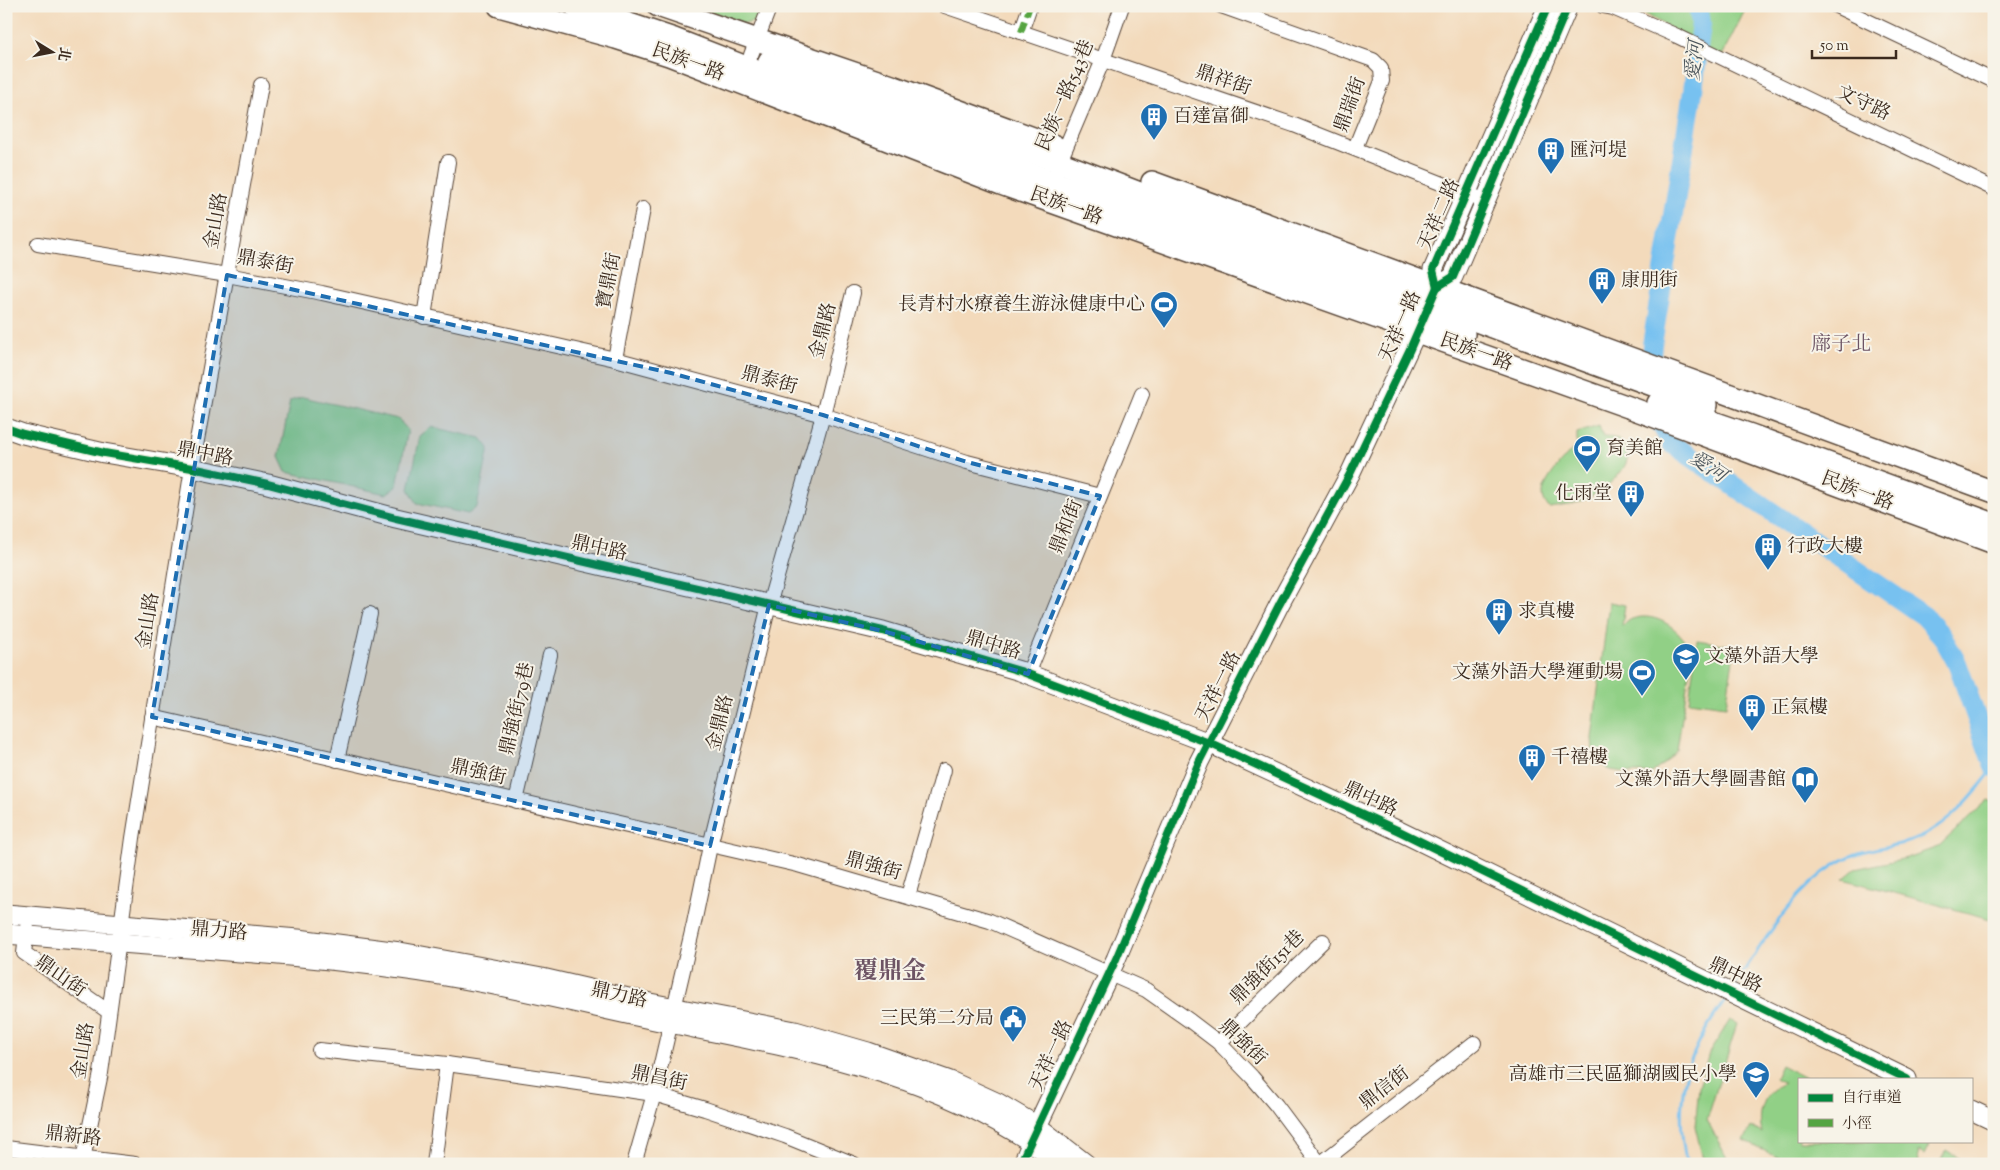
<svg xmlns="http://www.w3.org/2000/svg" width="2000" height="1170" font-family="'Sorts Mill Goudy','Noto Serif TC',serif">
  <rect width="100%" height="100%" fill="#f7f3e8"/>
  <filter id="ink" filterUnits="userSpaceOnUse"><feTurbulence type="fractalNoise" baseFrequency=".02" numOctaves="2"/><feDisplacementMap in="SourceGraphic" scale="10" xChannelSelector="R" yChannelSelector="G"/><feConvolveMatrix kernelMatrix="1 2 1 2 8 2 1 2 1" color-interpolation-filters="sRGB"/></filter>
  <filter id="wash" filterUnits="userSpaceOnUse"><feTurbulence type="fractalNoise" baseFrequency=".0096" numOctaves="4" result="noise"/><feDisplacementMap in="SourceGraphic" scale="20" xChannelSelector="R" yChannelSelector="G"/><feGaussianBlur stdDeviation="1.12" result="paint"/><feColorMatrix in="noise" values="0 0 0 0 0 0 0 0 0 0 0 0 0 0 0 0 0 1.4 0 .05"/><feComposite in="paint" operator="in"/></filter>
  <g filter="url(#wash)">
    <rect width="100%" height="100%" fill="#f3dabb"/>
    <g fill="#91d086" stroke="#667d52">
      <polygon points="695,6 763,6 758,18 753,22 744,24"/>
      <polygon points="1632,6 1747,6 1721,58"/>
      <polygon points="303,397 398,419 408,430 397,486 386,494 286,472 279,457 290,401"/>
      <path d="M 1599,426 L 1603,437 C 1614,437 1619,438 1625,448 C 1637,467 1601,491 1587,499 C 1575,505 1561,506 1549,508 C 1546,504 1543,500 1543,494 C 1543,481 1567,454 1577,446 L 1577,433 Z"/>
      <polygon points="431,427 481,438 489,448 477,507 468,514 417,503 409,489 420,436"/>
      <path d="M 1609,602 L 1625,605 L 1622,626 C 1625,624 1629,620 1632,619 C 1658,610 1684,632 1692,654 L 1677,750 L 1666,762 L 1652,773 L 1630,773 L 1610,770 L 1599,763 L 1593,753 L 1592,738 Z"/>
      <polygon points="1697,640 1735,646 1726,706 1689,701"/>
      <polygon points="1988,800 1994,802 1994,920 1843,879 1855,869 1907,858 1938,847"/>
      <polygon points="1730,1020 1737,1024 1707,1120 1730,1164 1704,1164 1695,1126 1699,1087 1709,1053"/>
      <path d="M 1781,1065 L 1808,1079 L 1799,1079 L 1799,1141 L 1931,1141 L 1924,1155 L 1918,1151 L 1919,1164 L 1792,1164 L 1744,1141 L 1751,1127 L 1762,1133 C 1757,1112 1764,1091 1784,1083 L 1775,1078 Z"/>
      <polygon points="1946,1150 1968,1164 1939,1164"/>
    </g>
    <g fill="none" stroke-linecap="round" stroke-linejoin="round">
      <g stroke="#77c1f0" stroke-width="3">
        <path d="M 1734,986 C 1762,945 1792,891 1836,864 C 1860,849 1878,849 1904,843 C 1943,833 1971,798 1994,768"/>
        <path d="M 1687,1164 C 1678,1128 1679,1084 1695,1051 C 1703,1032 1715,1014 1727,998"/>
      </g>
      <g stroke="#77c1f0" stroke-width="20">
        <polyline points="1649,380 1652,345 1693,91 1701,23 1698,6"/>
        <polyline points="1653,409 1671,443 1924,616 1942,636 1957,663 1994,767"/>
      </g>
    </g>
  </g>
  <g filter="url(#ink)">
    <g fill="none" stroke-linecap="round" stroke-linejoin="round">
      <defs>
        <g id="street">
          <polyline points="945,6 1294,125 1486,201"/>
          <polyline points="1221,6 1373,60 1381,68 1382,81 1355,148"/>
          <polyline points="1603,6 1613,8 1677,36 1994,189"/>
          <polyline points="1836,6 1994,81"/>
          <polyline points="1021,32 1030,6"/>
          <polyline points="751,55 770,6"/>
          <polyline points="1057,168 1103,60 1122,6"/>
          <polyline points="38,244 227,275 322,293 615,359 823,415 967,462 1100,496"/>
          <polyline points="424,317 448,162"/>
          <polyline points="615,359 643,209"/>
          <polyline points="1028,674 1142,394"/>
          <polyline points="152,717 798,865 990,921 1146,990 1190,1021 1219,1043 1252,1077 1276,1105 1320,1164"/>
          <polyline points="337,760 370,614"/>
          <polyline points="516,801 550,655"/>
          <polyline points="908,896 944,770"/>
          <polyline points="27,928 24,953 109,1012"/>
          <polyline points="1219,1043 1323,941"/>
          <polyline points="319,1050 447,1064 654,1094 705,1109 785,1136 854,1164"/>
          <polyline points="6,1148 135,1164"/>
          <polyline points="82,1164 101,1073 133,838 192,468 261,85"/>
          <polyline points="434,1164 447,1064"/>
          <polyline points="634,1164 654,1094 694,923 710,846 769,605 823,415 853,293"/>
          <polyline points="1020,1164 1030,1140"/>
          <polyline points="1320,1164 1474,1043"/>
        </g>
        <g id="secondary">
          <polyline points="1437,287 1453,277 1568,6"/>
          <polyline points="1437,287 1433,270 1548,6"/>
          <polyline points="6,428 23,434 104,453 192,468 268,484 396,518 883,631 1020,671 1209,743 1399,831 1907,1079"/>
          <polyline points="6,914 298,939 400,952 542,978 650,1003 795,1031 868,1052 950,1081 998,1103 1037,1126 1086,1164"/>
          <path d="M 6,934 C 136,946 265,950 394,968 C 487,980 577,1004 669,1023 C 809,1051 946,1074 1062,1164"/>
          <polyline points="1971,1110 1994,1121"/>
          <polyline points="1032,1137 1116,959 1199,762 1279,605 1350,474 1423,318"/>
        </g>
        <g id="primary">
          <polyline points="499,6 616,38 669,55 1001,184 1634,409 1994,543"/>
          <polyline points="575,6 674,39 880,119 1300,271 1464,334"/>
          <polyline points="658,6 892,86 1055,146"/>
          <polyline points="769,61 1059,162 1397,292 1707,405"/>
          <polyline points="1152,182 1994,492"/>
          <polyline points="1658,403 1751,435 1994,524"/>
        </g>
      </defs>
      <use href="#street" stroke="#574436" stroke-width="16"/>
      <use href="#secondary" stroke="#574436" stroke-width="21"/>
      <use href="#primary" stroke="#574436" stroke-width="24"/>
      <use href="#street" stroke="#fff" stroke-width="14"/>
      <use href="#secondary" stroke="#fff" stroke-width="19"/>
      <use href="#primary" stroke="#fff" stroke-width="21"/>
      <polyline stroke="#54a441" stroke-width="6" stroke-dasharray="12 6" stroke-linecap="butt" points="1021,32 1030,6"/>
      <defs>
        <g id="cycleway">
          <polyline points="1437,287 1453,277 1568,6"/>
          <polyline points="1437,287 1433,270 1548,6"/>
          <polyline points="6,428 23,434 104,453 192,468 268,484 396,518 883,631 1020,671 1209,743 1399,831 1907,1079"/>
          <polyline points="1020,1164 1116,959 1199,762 1279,605 1350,474 1410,349 1437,287"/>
        </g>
      </defs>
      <use href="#cycleway" stroke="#f7f3e8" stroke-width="11"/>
      <use href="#cycleway" stroke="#00873e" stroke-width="8"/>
    </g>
  </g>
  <path fill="#1f6fb2" fill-opacity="0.2" stroke="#1f6fb2" stroke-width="4" stroke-dasharray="10 6" stroke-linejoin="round" d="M 227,275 L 671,373 L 823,415 L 967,462 L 1100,496 L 1028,674 L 883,631 L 769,605 L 710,846 L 152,717 Z"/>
  <defs>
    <symbol id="building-pin" viewBox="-11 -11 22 30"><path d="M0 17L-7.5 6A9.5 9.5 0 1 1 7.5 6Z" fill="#1f6fb2" stroke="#f7f3e8"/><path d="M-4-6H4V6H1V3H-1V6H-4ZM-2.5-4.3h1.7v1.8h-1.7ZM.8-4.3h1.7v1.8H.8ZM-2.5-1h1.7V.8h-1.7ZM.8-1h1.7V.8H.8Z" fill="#fff"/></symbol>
    <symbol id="stadium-pin" viewBox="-11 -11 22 30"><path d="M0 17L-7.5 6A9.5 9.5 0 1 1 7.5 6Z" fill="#1f6fb2" stroke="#f7f3e8"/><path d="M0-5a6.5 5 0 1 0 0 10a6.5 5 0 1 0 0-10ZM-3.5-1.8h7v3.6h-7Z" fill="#fff"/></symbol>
    <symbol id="university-pin" viewBox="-11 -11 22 30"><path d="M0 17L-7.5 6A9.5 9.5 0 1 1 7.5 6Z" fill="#1f6fb2" stroke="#f7f3e8"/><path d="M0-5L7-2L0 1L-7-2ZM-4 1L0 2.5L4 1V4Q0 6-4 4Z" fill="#fff"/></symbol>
    <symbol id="library-pin" viewBox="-11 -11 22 30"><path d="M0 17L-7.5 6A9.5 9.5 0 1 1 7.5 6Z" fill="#1f6fb2" stroke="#f7f3e8"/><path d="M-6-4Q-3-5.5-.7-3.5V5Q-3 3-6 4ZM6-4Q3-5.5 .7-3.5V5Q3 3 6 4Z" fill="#fff"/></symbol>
    <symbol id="civic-pin" viewBox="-11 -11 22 30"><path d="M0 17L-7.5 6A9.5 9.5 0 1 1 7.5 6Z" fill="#1f6fb2" stroke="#f7f3e8"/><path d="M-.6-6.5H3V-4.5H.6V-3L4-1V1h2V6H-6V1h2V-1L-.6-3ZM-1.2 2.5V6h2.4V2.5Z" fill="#fff"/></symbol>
    <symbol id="school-pin" viewBox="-11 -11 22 30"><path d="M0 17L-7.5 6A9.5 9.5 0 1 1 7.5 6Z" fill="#1f6fb2" stroke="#f7f3e8"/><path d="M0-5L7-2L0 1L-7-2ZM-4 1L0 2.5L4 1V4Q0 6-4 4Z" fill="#fff"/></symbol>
  </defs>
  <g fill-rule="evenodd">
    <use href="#building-pin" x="1138" y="101" width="32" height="43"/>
    <use href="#building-pin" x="1535" y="135" width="32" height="43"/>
    <use href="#building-pin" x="1586" y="265" width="32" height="43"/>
    <use href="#stadium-pin" x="1148" y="289" width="32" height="43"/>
    <use href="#stadium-pin" x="1571" y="433" width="32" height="43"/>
    <use href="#building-pin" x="1615" y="478" width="32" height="43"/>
    <use href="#building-pin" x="1752" y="531" width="32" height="43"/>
    <use href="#building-pin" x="1483" y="596" width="32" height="43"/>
    <use href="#university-pin" x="1670" y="641" width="32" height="43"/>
    <use href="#stadium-pin" x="1626" y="657" width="32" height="43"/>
    <use href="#building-pin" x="1736" y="692" width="32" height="43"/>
    <use href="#building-pin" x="1516" y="742" width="32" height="43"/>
    <use href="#library-pin" x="1789" y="764" width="32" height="43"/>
    <use href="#civic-pin" x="997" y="1003" width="32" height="43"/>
    <use href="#school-pin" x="1740" y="1059" width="32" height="43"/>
  </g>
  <g text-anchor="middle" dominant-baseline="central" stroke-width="4" stroke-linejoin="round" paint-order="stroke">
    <g font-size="19" fill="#3b2a1e" stroke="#f7f3e8">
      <text transform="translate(688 63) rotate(20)">民族一路</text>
      <text transform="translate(1223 81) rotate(19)">鼎祥街</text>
      <text transform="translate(1066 96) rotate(-67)">民族一路543巷</text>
      <text transform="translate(1863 104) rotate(25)">文守路</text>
      <text transform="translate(1351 105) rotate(-70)">鼎瑞街</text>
      <text transform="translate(1066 207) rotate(20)">民族一路</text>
      <text transform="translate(1440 215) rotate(-66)">天祥二路</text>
      <text transform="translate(217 221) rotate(-80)">金山路</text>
      <text transform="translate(265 263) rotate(11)">鼎泰街</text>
      <text transform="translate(610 281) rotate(-79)">寶鼎街</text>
      <text transform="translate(1401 327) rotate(-66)">天祥一路</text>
      <text transform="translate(824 331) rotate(-76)">金鼎路</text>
      <text transform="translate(1476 353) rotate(20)">民族一路</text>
      <text transform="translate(769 381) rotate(16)">鼎泰街</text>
      <text transform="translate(205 455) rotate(11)">鼎中路</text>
      <text transform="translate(1857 492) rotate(21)">民族一路</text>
      <text transform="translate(1067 527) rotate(-68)">鼎和街</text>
      <text transform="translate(599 549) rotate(13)">鼎中路</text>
      <text transform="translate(149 621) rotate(-81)">金山路</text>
      <text transform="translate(993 646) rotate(17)">鼎中路</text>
      <text transform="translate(1219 687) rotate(-63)">天祥一路</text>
      <text transform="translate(518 709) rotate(-77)">鼎強街79巷</text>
      <text transform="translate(721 723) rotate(-76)">金鼎路</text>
      <text transform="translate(478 773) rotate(13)">鼎強街</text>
      <text transform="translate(1370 800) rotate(25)">鼎中路</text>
      <text transform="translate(873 867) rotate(16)">鼎強街</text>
      <text transform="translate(219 932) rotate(5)">鼎力路</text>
      <text transform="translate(1268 968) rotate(-45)">鼎強街151巷</text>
      <text transform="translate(1735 976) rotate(26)">鼎中路</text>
      <text transform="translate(60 977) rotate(35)">鼎山街</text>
      <text transform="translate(619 996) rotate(13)">鼎力路</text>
      <text transform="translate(1242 1043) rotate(44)">鼎強街</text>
      <text transform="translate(84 1051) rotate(-81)">金山路</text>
      <text transform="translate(1052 1056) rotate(-65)">天祥一路</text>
      <text transform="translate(659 1079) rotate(12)">鼎昌街</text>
      <text transform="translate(1385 1089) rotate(-38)">鼎信街</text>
      <text transform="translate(73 1137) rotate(7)">鼎新路</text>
    </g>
    <g font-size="19" fill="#3b2a1e" stroke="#f7f3e8" text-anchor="start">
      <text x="1173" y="117">百達富御</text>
      <text x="1570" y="151">匯河堤</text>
      <text x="1621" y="281">康朋街</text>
      <text x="1145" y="305" text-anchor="end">長青村水療養生游泳健康中心</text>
      <text x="1606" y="449">育美館</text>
      <text x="1612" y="494" text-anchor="end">化雨堂</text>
      <text x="1787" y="547">行政大樓</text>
      <text x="1518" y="612">求真樓</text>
      <text x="1705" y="657">文藻外語大學</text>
      <text x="1623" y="673" text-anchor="end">文藻外語大學運動場</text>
      <text x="1771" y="708">正氣樓</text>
      <text x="1551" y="758">千禧樓</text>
      <text x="1786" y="780" text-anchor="end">文藻外語大學圖書館</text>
      <text x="994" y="1019" text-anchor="end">三民第二分局</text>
      <text x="1737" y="1075" text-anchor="end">高雄市三民區獅湖國民小學</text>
    </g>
    <g font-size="20" font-style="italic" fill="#4d575d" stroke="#f7f3e8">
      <text transform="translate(1696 61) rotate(-83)">愛河</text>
      <text transform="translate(1707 468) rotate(34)">愛河</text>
    </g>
    <g font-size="20" fill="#6d5464" stroke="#f7f3e8">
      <text x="1841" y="345">廍子北</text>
    </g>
    <g font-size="24" font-weight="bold" fill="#6d5464" stroke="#f7f3e8">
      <text x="890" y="972">覆鼎金</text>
    </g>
  </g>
  <rect width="2000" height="1170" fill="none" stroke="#f7f3e8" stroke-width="25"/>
  <rect x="1798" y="1078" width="175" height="65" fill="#f7f3e8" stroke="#aca397"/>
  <rect x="1808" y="1094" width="25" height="8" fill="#00873e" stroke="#aca397"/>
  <text x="1842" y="1102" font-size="15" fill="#3b2a1e">自行車道</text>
  <rect x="1808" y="1119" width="25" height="8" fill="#54a441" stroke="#aca397"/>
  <text x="1842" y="1128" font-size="15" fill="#3b2a1e">小徑</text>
  <g transform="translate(52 52) rotate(100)" stroke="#f7f3e8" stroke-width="4" paint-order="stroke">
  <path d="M0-4L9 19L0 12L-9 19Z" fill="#3b2a1e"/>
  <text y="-8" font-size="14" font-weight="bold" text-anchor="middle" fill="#3b2a1e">北</text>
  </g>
  <path d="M1812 50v8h84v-8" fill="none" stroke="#3b2a1e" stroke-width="2.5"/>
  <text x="1820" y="50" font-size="15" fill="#3b2a1e" stroke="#f7f3e8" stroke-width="4" paint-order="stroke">50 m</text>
</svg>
